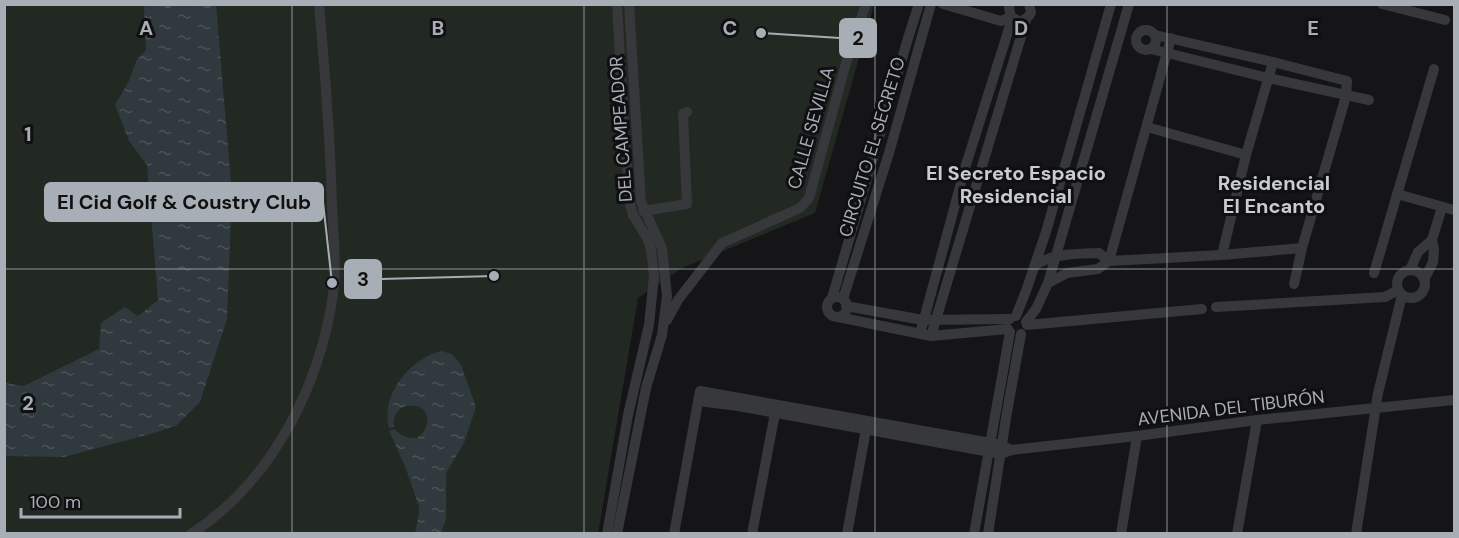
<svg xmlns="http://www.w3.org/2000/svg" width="1459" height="538" font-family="'DM Sans',sans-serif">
  <defs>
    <pattern id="water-ripples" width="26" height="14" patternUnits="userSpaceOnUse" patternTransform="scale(1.5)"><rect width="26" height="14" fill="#30393e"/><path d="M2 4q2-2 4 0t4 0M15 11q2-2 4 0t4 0" fill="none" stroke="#4b5358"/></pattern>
  </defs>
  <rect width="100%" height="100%" fill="#151517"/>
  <polygon fill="#222822" points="4,5 874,5 815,213 682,268 638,298 598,534 5,533"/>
  <g fill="url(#water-ripples)">
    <polygon points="144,5 216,5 232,194 227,319 200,402 177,425 154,433 64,457 5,456 5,383 24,386 99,349 101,323 125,307 138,316 158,300 147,165 129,141 115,105 129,81 137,59 146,50"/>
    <path d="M 441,351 L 452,354 L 461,365 L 476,407 L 464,443 L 446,473 L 446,519 L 441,533 L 415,533 L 419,514 L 419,507 L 405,466 L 389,431 L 394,429 C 403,438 418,444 425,429 C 439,400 389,396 394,427 L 389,428 C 380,395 410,359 441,351 Z"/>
  </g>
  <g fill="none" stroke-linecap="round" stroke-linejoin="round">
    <g stroke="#36383b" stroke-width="10">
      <polyline points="943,4 1001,21 1011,17"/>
      <polyline points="1010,4 1009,8 1011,17 1021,22 1029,16 1031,12 1029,4"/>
      <polyline points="1382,4 1445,20"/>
      <circle cx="1146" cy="40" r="10"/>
      <polyline points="1155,35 1273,62 1347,81 1346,96 1302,248 1294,284"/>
      <polyline points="1151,49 1268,78 1369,100"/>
      <polyline points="1147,127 1246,155"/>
      <polyline points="1397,194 1454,210"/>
      <polyline points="643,211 687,204 683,114 687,112"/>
      <polyline points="1222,255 1246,155 1273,62"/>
      <polyline points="1109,261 1171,38"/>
      <path d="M 1035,265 C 1054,253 1077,254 1099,253 L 1109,261"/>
      <polyline points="1410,270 1418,252 1432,240"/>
      <circle cx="1411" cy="284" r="14"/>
      <polyline points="1374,273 1434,69"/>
      <polyline points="1424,280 1433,262 1434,250 1432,240 1442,207"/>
      <polyline points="1048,283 1067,273 1098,269 1109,261 1222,255 1302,248"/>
      <circle cx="837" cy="307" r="10"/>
      <polyline points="832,298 909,35 919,4"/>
      <polyline points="843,299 889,153 931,4"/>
      <polyline points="846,306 923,320 1010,319"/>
      <polyline points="1216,307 1385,297 1398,290"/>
      <polyline points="1016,316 1026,291 1046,232 1111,4"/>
      <polyline points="838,317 931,336 1008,329"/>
      <polyline points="667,320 678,300 722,243 800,208 809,198 846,63 866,4"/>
      <polyline points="1026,322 1036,309 1048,283 1129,4"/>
      <polyline points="1027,325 1202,309"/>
      <polyline points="920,334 965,168 1012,19"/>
      <polyline points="931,336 1026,20"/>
      <polyline points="698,401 738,406 1001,454 1011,450 1137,436 1257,420 1454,400"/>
      <path d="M 191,534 C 272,481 319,388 333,295 C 337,265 333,234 332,204 C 330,137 325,71 319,4"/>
      <polyline points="607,534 628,415 649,325 654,276 651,249 647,238 633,215 630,204 625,147 617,4"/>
      <polyline points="617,534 646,388 662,335 667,296 662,248 641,202 629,4"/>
      <polyline points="674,534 700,391 1002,445 1011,450"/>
      <polyline points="752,534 776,408"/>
      <polyline points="847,534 867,424"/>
      <polyline points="974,534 1010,332"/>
      <polyline points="988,534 1006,418 1021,334"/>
      <polyline points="1121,534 1137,436"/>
      <polyline points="1237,534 1257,420"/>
      <polyline points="1356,534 1378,393 1402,295"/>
    </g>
  </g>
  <path fill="none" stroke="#a8aeb5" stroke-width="1.5" stroke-opacity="0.55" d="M 292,4 L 292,534M 584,4 L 584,534M 875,4 L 875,534M 1167,4 L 1167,534M 4,269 L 1454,269"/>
  <g text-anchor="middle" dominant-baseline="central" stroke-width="6" stroke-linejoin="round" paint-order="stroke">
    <g font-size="18" fill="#a8aeb5" stroke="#101012">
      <text transform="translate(811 128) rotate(-74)">CALLE SEVILLA</text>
      <text transform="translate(621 129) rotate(-94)">DEL CAMPEADOR</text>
      <text transform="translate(872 147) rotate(-73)">CIRCUITO EL SECRETO</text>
      <text transform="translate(1231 408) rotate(-7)">AVENIDA DEL TIBURÓN</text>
    </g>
    <g font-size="20" font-weight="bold" fill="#c9cdd2" stroke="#101012">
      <text x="1016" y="173">El Secreto Espacio<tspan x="1016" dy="23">Residencial</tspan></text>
      <text x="1274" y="183">Residencial<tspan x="1274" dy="23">El Encanto</tspan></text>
    </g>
  </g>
  <g font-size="20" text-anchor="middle" font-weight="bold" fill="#a8aeb5" stroke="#101012" stroke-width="6" stroke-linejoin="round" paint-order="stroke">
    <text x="146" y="35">A</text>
    <text x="438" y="35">B</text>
    <text x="730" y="35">C</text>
    <text x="1021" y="35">D</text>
    <text x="1313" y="35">E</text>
    <text x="28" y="141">1</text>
    <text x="28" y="410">2</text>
  </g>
  <path fill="none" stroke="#a8aeb5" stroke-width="2" d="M761 33L840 38M332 283L323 202M494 276L381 279"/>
  <g fill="#a8aeb5" stroke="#101012" stroke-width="2">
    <circle cx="761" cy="33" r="6"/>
    <circle cx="332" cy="283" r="6"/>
    <circle cx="494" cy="276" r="6"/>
  </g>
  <g fill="#a8aeb5" stroke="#a8aeb5" stroke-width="2">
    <rect x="840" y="19" width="36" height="38" rx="6"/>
    <rect x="45" y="183" width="278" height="38" rx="6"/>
    <rect x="345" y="260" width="36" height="38" rx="6"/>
  </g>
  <g font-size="20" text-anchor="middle" font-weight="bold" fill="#111">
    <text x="858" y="45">2</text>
    <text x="184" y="209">El Cid Golf &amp; Coustry Club</text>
    <text x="363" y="286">3</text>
  </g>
  <rect width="1459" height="538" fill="none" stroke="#a8aeb5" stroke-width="12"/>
  <path d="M21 508v9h159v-9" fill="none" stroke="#a8aeb5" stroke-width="3"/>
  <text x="30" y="508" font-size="18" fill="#a8aeb5" stroke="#101012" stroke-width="4.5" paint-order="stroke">100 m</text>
</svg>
